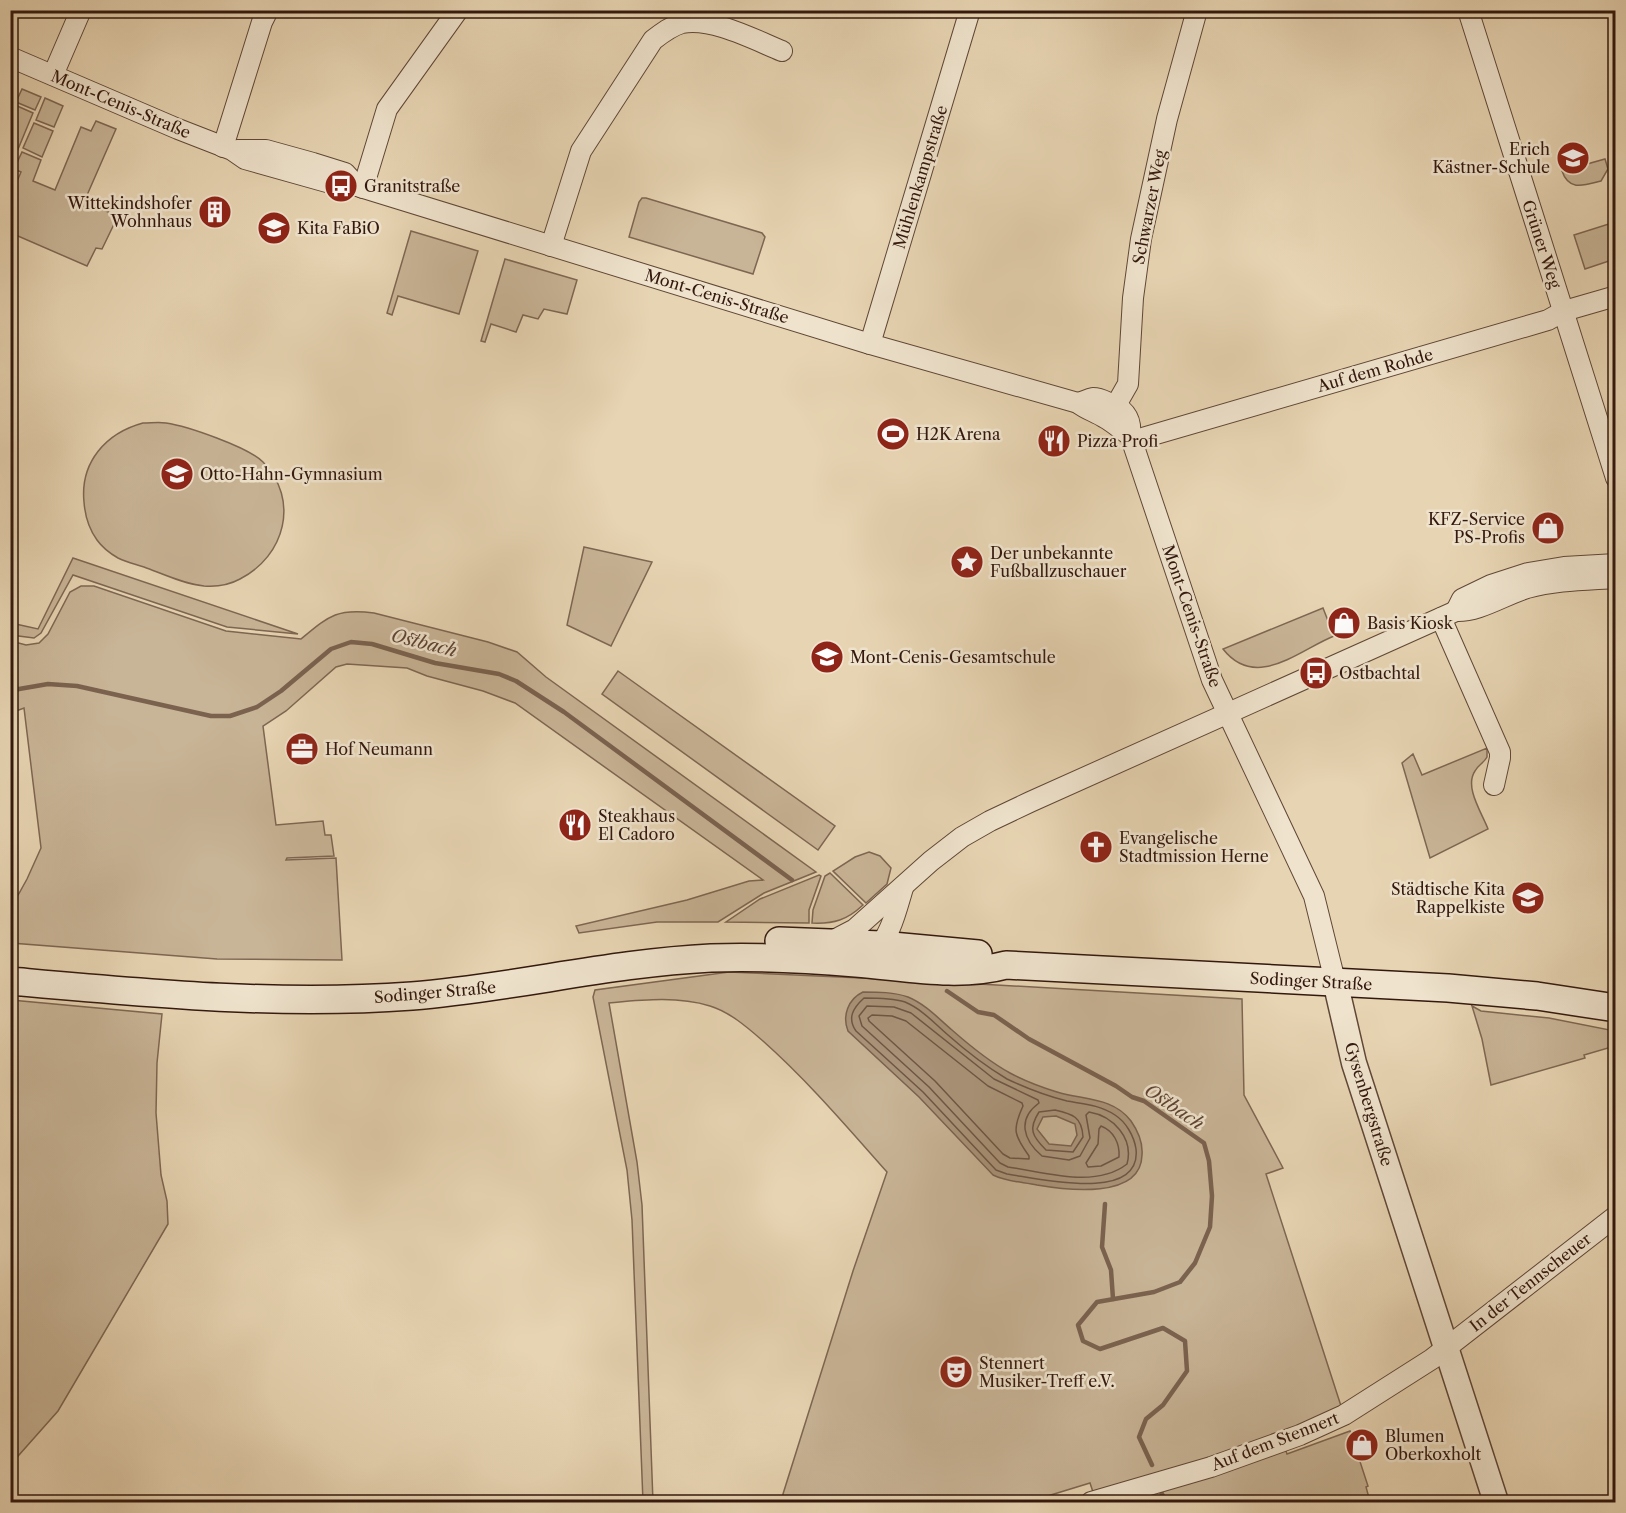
<svg xmlns="http://www.w3.org/2000/svg" width="1626" height="1513" font-family="'Libre Caslon Text',serif">
  <rect width="100%" height="100%" fill="#e7d4b2"/>
  <filter id="stains"><feTurbulence type="fractalNoise" baseFrequency=".00333" numOctaves="4"/><feColorMatrix values="0 0 0 0 .2 0 0 0 0 .09 0 0 0 0 .02 0 0 0 .5 -.17"/></filter>
  <radialGradient id="worn" r=".72"><stop offset=".6" stop-color="#630" stop-opacity="0"/><stop offset="1" stop-color="#630" stop-opacity=".3"/></radialGradient>
  <g fill="#c8b496" stroke="#7e6652" stroke-width="1.5">
    <polygon points="22,89 41,97 35,110 16,102"/>
    <polygon points="45,98 63,106 54,127 36,120"/>
    <polygon points="15,105 33,113 16,154 10,152 11,115"/>
    <polygon points="96,121 116,129 84,202 118,216 102,249 96,248 87,266 11,233 11,176 18,179 21,172 14,169 22,152 41,160 33,181 55,190 81,127 91,131"/>
    <polygon points="34,123 53,131 42,157 23,148"/>
    <path d="M 1605,159 L 1608,169 L 1601,181 C 1585,185 1569,192 1562,171 Z"/>
    <polygon points="642,198 646,198 762,233 765,237 753,274 629,237 639,202"/>
    <polygon points="1615,222 1615,259 1585,269 1574,235"/>
    <polygon points="411,231 478,251 459,314 398,296 392,315 387,313"/>
    <polygon points="505,259 577,280 567,314 544,309 538,319 523,315 516,332 491,324 485,342 481,341"/>
    <path d="M 143,423 C 151,423 159,422 166,423 C 187,426 248,447 263,462 C 300,500 285,556 240,579 C 229,585 217,587 204,586 C 184,584 163,574 144,567 C 135,564 126,562 118,558 C 111,554 102,547 97,540 C 89,529 85,516 84,502 C 80,462 106,433 143,423 Z"/>
    <polygon points="584,547 652,562 611,646 567,625"/>
    <polygon points="73,558 298,634 227,627 73,575 41,633 34,638 11,635 11,623 38,629"/>
    <path d="M 81,586 L 94,586 L 226,631 L 301,639 C 329,616 337,608 374,613 L 488,642 L 517,652 L 546,677 L 816,872 L 764,893 L 718,922 L 657,922 L 579,933 L 576,926 L 687,900 L 749,881 L 763,880 L 515,703 L 483,691 L 427,676 L 407,668 L 347,664 L 336,667 L 286,711 L 263,726 L 276,825 L 323,821 L 325,835 L 331,835 L 334,856 L 287,858 L 286,860 L 336,858 L 342,960 L 217,959 L 11,943 L 11,908 L 27,879 L 41,848 L 24,708 L 11,713 L 11,641 L 26,645 L 39,643 L 48,634 L 70,592 Z"/>
    <path d="M 1323,608 L 1334,636 C 1299,650 1256,691 1223,649 Z"/>
    <polygon points="618,671 835,826 818,850 602,694"/>
    <path d="M 1487,748 L 1487,757 C 1484,763 1478,765 1475,771 C 1464,787 1482,813 1488,829 L 1430,858 L 1402,763 L 1413,754 L 1422,775 Z"/>
    <polygon points="869,852 880,856 891,868 887,884 866,903 833,871 855,857"/>
    <path d="M 830,873 L 863,905 C 847,920 834,924 812,923 L 813,910 L 825,876 Z"/>
    <polygon points="819,875 821,876 809,910 809,923 726,922 760,899"/>
    <path d="M 729,972 L 928,981 L 1242,999 L 1244,1095 L 1283,1168 L 1266,1174 L 1342,1409 L 1282,1434 L 1094,1495 L 1090,1483 L 1028,1502 L 782,1502 L 783,1494 L 853,1271 L 887,1172 C 847,1127 808,1081 763,1041 C 748,1028 730,1012 710,1006 C 677,996 642,1000 609,1003 L 637,1162 L 642,1205 L 653,1502 L 643,1502 L 632,1220 L 627,1170 L 593,997 L 595,990 Z"/>
    <polygon points="11,1000 162,1014 157,1063 156,1113 161,1175 167,1201 168,1224 58,1411 11,1464"/>
    <polygon points="1472,1006 1481,1011 1549,1018 1615,1031 1615,1046 1584,1055 1585,1058 1491,1085 1482,1039"/>
    <polygon points="1350,1431 1368,1486 1366,1487 1369,1498 1371,1498 1373,1502 1118,1502 1285,1448 1287,1454"/>
  </g>
  <path fill="#aa947a" stroke="#7a624f" stroke-width="1.5" fill-rule="evenodd" d="M 863,992 C 878,992 894,992 908,997 C 925,1004 938,1018 952,1030 C 969,1045 990,1062 1010,1073 C 1025,1081 1041,1087 1057,1092 C 1083,1100 1113,1097 1131,1121 C 1138,1131 1143,1143 1142,1155 C 1141,1200 1066,1190 1037,1185 C 1023,1182 1007,1182 993,1175 L 919,1097 L 848,1031 C 842,1016 848,999 863,992 ZM 1056,1116 L 1075,1124 L 1077,1135 L 1071,1146 L 1049,1144 L 1037,1129 L 1043,1117 Z"/>
  <g fill="none" stroke-linecap="round" stroke-linejoin="round">
    <g stroke="#6e5644" stroke-width="1.5">
      <path d="M 864,998 C 878,998 892,998 905,1002 C 922,1009 935,1024 948,1035 C 966,1051 987,1067 1007,1079 C 1026,1088 1047,1096 1067,1101 C 1084,1104 1100,1105 1115,1115 C 1126,1122 1134,1136 1136,1149 C 1142,1204 1036,1178 1007,1174 L 996,1170 L 923,1092 L 856,1031 C 847,1018 853,1008 864,998 Z"/>
      <path d="M 867,1006 L 894,1007 L 911,1013 L 994,1079 L 1038,1100 L 1039,1103 C 1017,1119 1023,1140 1042,1156 L 1069,1160 L 1080,1156 L 1090,1138 L 1086,1115 L 1089,1112 C 1113,1116 1134,1138 1127,1164 C 1095,1189 1045,1172 1008,1167 L 1000,1163 L 929,1087 L 862,1026 L 859,1016 Z"/>
      <path d="M 872,1015 L 892,1016 L 906,1021 L 988,1086 L 1022,1103 L 1023,1106 C 1012,1130 1014,1135 1029,1156 L 1029,1159 L 1010,1158 L 1003,1154 L 935,1081 L 869,1021 L 868,1018 Z"/>
      <path d="M 1055,1110 C 1073,1114 1082,1117 1083,1137 L 1073,1152 L 1046,1150 C 1032,1136 1028,1129 1039,1112 Z"/>
      <path d="M 1101,1126 C 1114,1131 1120,1144 1119,1157 L 1101,1166 L 1088,1167 L 1086,1163 L 1098,1144 L 1099,1129 Z"/>
    </g>
    <g stroke="#7a624f" stroke-width="4.5">
      <polyline points="10,693 19,689 48,684 77,686 211,716 230,716 257,707 281,691 331,649 351,642 372,644 435,663 499,674 516,681 564,712 792,880"/>
      <polyline points="947,991 978,1012 994,1015 1029,1039 1116,1086 1132,1097 1144,1101 1204,1143 1209,1161 1212,1196 1210,1227 1195,1263 1180,1282 1154,1292 1097,1302 1078,1325 1083,1341 1100,1349 1163,1328 1185,1341 1187,1371 1163,1405 1146,1419 1139,1437 1152,1465"/>
      <polyline points="1105,1204 1102,1247 1111,1270 1113,1299"/>
      <polyline points="1161,1492 1166,1502"/>
    </g>
    <defs>
      <g id="minor">
        <polyline points="1468,10 1616,478"/>
        <path d="M 10,57 L 178,129 L 232,150 L 245,159 L 341,186 L 357,186 L 870,344 L 1078,403 C 1087,410 1096,412 1105,418 C 1114,423 1121,430 1130,435"/>
        <polyline points="53,75 81,10"/>
        <polyline points="223,147 262,22 268,10"/>
        <polyline points="237,150 266,150 313,163 345,173 357,186"/>
        <polyline points="363,188 387,109 458,10"/>
        <path d="M 551,246 L 581,151 L 653,40 C 662,33 671,26 682,23 C 712,17 755,40 782,51"/>
        <polyline points="870,344 970,10"/>
        <path d="M 1078,403 C 1083,402 1088,399 1093,398 C 1097,398 1103,400 1107,402 C 1124,408 1132,417 1130,435 L 1212,680 L 1314,896 L 1335,981"/>
        <polyline points="1116,405 1128,384 1133,298 1141,239 1167,119 1197,10"/>
        <polyline points="1132,441 1548,320 1564,311 1616,296"/>
        <polyline points="1456,611 1462,599 1491,585 1528,573 1564,567 1616,564"/>
        <polyline points="1441,618 1500,752 1500,758 1494,785"/>
        <path d="M 830,942 L 855,929 L 931,861 L 962,837 L 990,821 L 1030,802 L 1456,611 C 1479,612 1504,595 1527,588 C 1556,580 1586,580 1616,578"/>
        <path d="M 873,953 C 891,936 896,911 903,888"/>
        <polyline points="1091,1502 1211,1467 1300,1435 1344,1415 1432,1359 1616,1216"/>
      </g>
      <polyline id="tertiary" points="1335,981 1354,1063 1496,1502"/>
      <g id="secondary">
        <polyline points="779,941 881,945 978,954"/>
        <path d="M 10,981 C 144,993 277,1006 412,996 C 512,988 610,963 711,958 C 759,956 809,959 856,963 C 906,967 958,978 1006,965 L 1448,988 L 1537,996 L 1616,1008"/>
      </g>
    </defs>
    <use href="#minor" stroke="#604737" stroke-width="22"/>
    <use href="#tertiary" stroke="#604737" stroke-width="27"/>
    <use href="#secondary" stroke="#33180e" stroke-width="30"/>
    <use href="#minor" stroke="#efe3cd" stroke-width="20"/>
    <use href="#tertiary" stroke="#efe3cd" stroke-width="24"/>
    <use href="#secondary" stroke="#efe3cd" stroke-width="27"/>
  </g>
  <defs>
    <symbol id="school-disc" viewBox="-11 -11 22 22"><circle r="9.5" fill="#8f2418" stroke="#efe3cd"/><path d="M0-5L7-2L0 1L-7-2ZM-4 1L0 2.5L4 1V4Q0 6-4 4Z" fill="#fff"/></symbol>
    <symbol id="bus-disc" viewBox="-11 -11 22 22"><circle r="9.5" fill="#8f2418" stroke="#efe3cd"/><path d="M-5-6H5V4H4V6H2V4H-2V6H-4V4H-5ZM-3.5-4V0h7V-4ZM-3.5 1.2v1.5H-2V1.2ZM2 1.2v1.5H3.5V1.2Z" fill="#fff"/></symbol>
    <symbol id="building-disc" viewBox="-11 -11 22 22"><circle r="9.5" fill="#8f2418" stroke="#efe3cd"/><path d="M-4-6H4V6H1V3H-1V6H-4ZM-2.5-4.3h1.7v1.8h-1.7ZM.8-4.3h1.7v1.8H.8ZM-2.5-1h1.7V.8h-1.7ZM.8-1h1.7V.8H.8Z" fill="#fff"/></symbol>
    <symbol id="stadium-disc" viewBox="-11 -11 22 22"><circle r="9.5" fill="#8f2418" stroke="#efe3cd"/><path d="M0-5a6.5 5 0 1 0 0 10a6.5 5 0 1 0 0-10ZM-3.5-1.8h7v3.6h-7Z" fill="#fff"/></symbol>
    <symbol id="restaurant-disc" viewBox="-11 -11 22 22"><circle r="9.5" fill="#8f2418" stroke="#efe3cd"/><path d="M-5-6h1v4h1v-4h1v4h1v-4h1v5L-1.5 .5V6h-2V.5L-5-1ZM5-6V6H3V1.5H1.5Q1.5-4 5-6Z" fill="#fff"/></symbol>
    <symbol id="shop-disc" viewBox="-11 -11 22 22"><circle r="9.5" fill="#8f2418" stroke="#efe3cd"/><path d="M-5-2.5h2.3a2.7 3.5 0 0 1 5.4 0H5L5.5 6h-11ZM-1.5-2.5h3a1.5 2.3 0 0 0-3 0Z" fill="#fff"/></symbol>
    <symbol id="sight-disc" viewBox="-11 -11 22 22"><circle r="9.5" fill="#8f2418" stroke="#efe3cd"/><path d="M0-6L1.8-2.2L6-1.7L2.9 1.2L3.7 5.4L0 3.3L-3.7 5.4L-2.9 1.2L-6-1.7L-1.8-2.2Z" fill="#fff"/></symbol>
    <symbol id="office-disc" viewBox="-11 -11 22 22"><circle r="9.5" fill="#8f2418" stroke="#efe3cd"/><path d="M-6-3h4V-5.5h4V-3h4V5H-6ZM-1-4.5V-3h2v-1.5ZM-6 0V1H6V0Z" fill="#fff"/></symbol>
    <symbol id="church-disc" viewBox="-11 -11 22 22"><circle r="9.5" fill="#8f2418" stroke="#efe3cd"/><path d="M-1.2-6h2.4v3.5h3.3v2.4h-3.3V6h-2.4V-.1h-3.3v-2.4h3.3Z" fill="#fff"/></symbol>
    <symbol id="theatre-disc" viewBox="-11 -11 22 22"><circle r="9.5" fill="#8f2418" stroke="#efe3cd"/><path d="M-5-5.5Q0-4 5-5.5V0Q5 5 0 6Q-5 5-5 0ZM-3.3-2.5H-1v1.5H-3.3ZM1-2.5H3.3v1.5H1ZM-2.8 1Q0 5.5 2.8 1Z" fill="#fff"/></symbol>
  </defs>
  <g fill-rule="evenodd">
    <use href="#school-disc" x="1554" y="139" width="38" height="38"/>
    <use href="#bus-disc" x="322" y="167" width="38" height="38"/>
    <use href="#building-disc" x="196" y="193" width="38" height="38"/>
    <use href="#school-disc" x="255" y="209" width="38" height="38"/>
    <use href="#stadium-disc" x="874" y="415" width="38" height="38"/>
    <use href="#restaurant-disc" x="1035" y="422" width="38" height="38"/>
    <use href="#school-disc" x="158" y="455" width="38" height="38"/>
    <use href="#shop-disc" x="1529" y="509" width="38" height="38"/>
    <use href="#sight-disc" x="948" y="543" width="38" height="38"/>
    <use href="#shop-disc" x="1325" y="604" width="38" height="38"/>
    <use href="#school-disc" x="808" y="638" width="38" height="38"/>
    <use href="#bus-disc" x="1297" y="654" width="38" height="38"/>
    <use href="#office-disc" x="283" y="730" width="38" height="38"/>
    <use href="#restaurant-disc" x="556" y="806" width="38" height="38"/>
    <use href="#church-disc" x="1077" y="828" width="38" height="38"/>
    <use href="#school-disc" x="1509" y="879" width="38" height="38"/>
    <use href="#theatre-disc" x="937" y="1353" width="38" height="38"/>
    <use href="#shop-disc" x="1343" y="1426" width="38" height="38"/>
  </g>
  <g text-anchor="middle" dominant-baseline="central" stroke-width="5" stroke-linejoin="round" paint-order="stroke">
    <g font-size="16" fill="#33180e" stroke="#efe3cd">
      <text transform="translate(121 104) rotate(23)">Mont-Cenis-Straße</text>
      <text transform="translate(920 177) rotate(-73)">Mühlenkampstraße</text>
      <text transform="translate(1149 207) rotate(-79)">Schwarzer Weg</text>
      <text transform="translate(1542 244) rotate(72)">Grüner Weg</text>
      <text transform="translate(717 296) rotate(17)">Mont-Cenis-Straße</text>
      <text transform="translate(1375 370) rotate(-16)">Auf dem Rohde</text>
      <text transform="translate(1192 616) rotate(71)">Mont-Cenis-Straße</text>
      <text transform="translate(1311 981) rotate(3)">Sodinger Straße</text>
      <text transform="translate(435 992) rotate(-5)">Sodinger Straße</text>
      <text transform="translate(1369 1104) rotate(73)">Gysenbergstraße</text>
      <text transform="translate(1530 1282) rotate(-38)">In der Tennscheuer</text>
      <text transform="translate(1275 1441) rotate(-21)">Auf dem Stennert</text>
    </g>
    <g font-size="16" fill="#33180e" stroke="#efe3cd" text-anchor="start">
      <text x="1550" y="149" text-anchor="end">Erich<tspan x="1550" dy="18">Kästner-Schule</tspan></text>
      <text x="364" y="186">Granitstraße</text>
      <text x="192" y="203" text-anchor="end">Wittekindshofer<tspan x="192" dy="18">Wohnhaus</tspan></text>
      <text x="297" y="228">Kita FaBiO</text>
      <text x="916" y="434">H2K Arena</text>
      <text x="1077" y="441">Pizza Profi</text>
      <text x="200" y="474">Otto-Hahn-Gymnasium</text>
      <text x="1525" y="519" text-anchor="end">KFZ-Service<tspan x="1525" dy="18">PS-Profis</tspan></text>
      <text x="990" y="553">Der unbekannte<tspan x="990" dy="18">Fußballzuschauer</tspan></text>
      <text x="1367" y="623">Basis Kiosk</text>
      <text x="850" y="657">Mont-Cenis-Gesamtschule</text>
      <text x="1339" y="673">Ostbachtal</text>
      <text x="325" y="749">Hof Neumann</text>
      <text x="598" y="816">Steakhaus<tspan x="598" dy="18">El Cadoro</tspan></text>
      <text x="1119" y="838">Evangelische<tspan x="1119" dy="18">Stadtmission Herne</tspan></text>
      <text x="1505" y="889" text-anchor="end">Städtische Kita<tspan x="1505" dy="18">Rappelkiste</tspan></text>
      <text x="979" y="1363">Stennert<tspan x="979" dy="18">Musiker-Treff e.V.</tspan></text>
      <text x="1385" y="1436">Blumen<tspan x="1385" dy="18">Oberkoxholt</tspan></text>
    </g>
    <g font-size="18" font-style="italic" fill="#5d4334" stroke="#efe3cd">
      <text transform="translate(424 643) rotate(14)">Ostbach</text>
      <text transform="translate(1174 1107) rotate(34)">Ostbach</text>
    </g>
  </g>
  <rect width="1626" height="1513" fill="none" stroke="#e7d4b2" stroke-width="36"/>
  <rect x="12" y="12" width="1602" height="1489" fill="none" stroke="#33180e" stroke-width="3"/>
  <rect x="18" y="18" width="1590" height="1477" fill="none" stroke="#33180e" stroke-width="1.5"/>
  <rect width="100%" height="100%" filter="url(#stains)"/>
  <rect width="100%" height="100%" fill="url(#worn)"/>
</svg>
